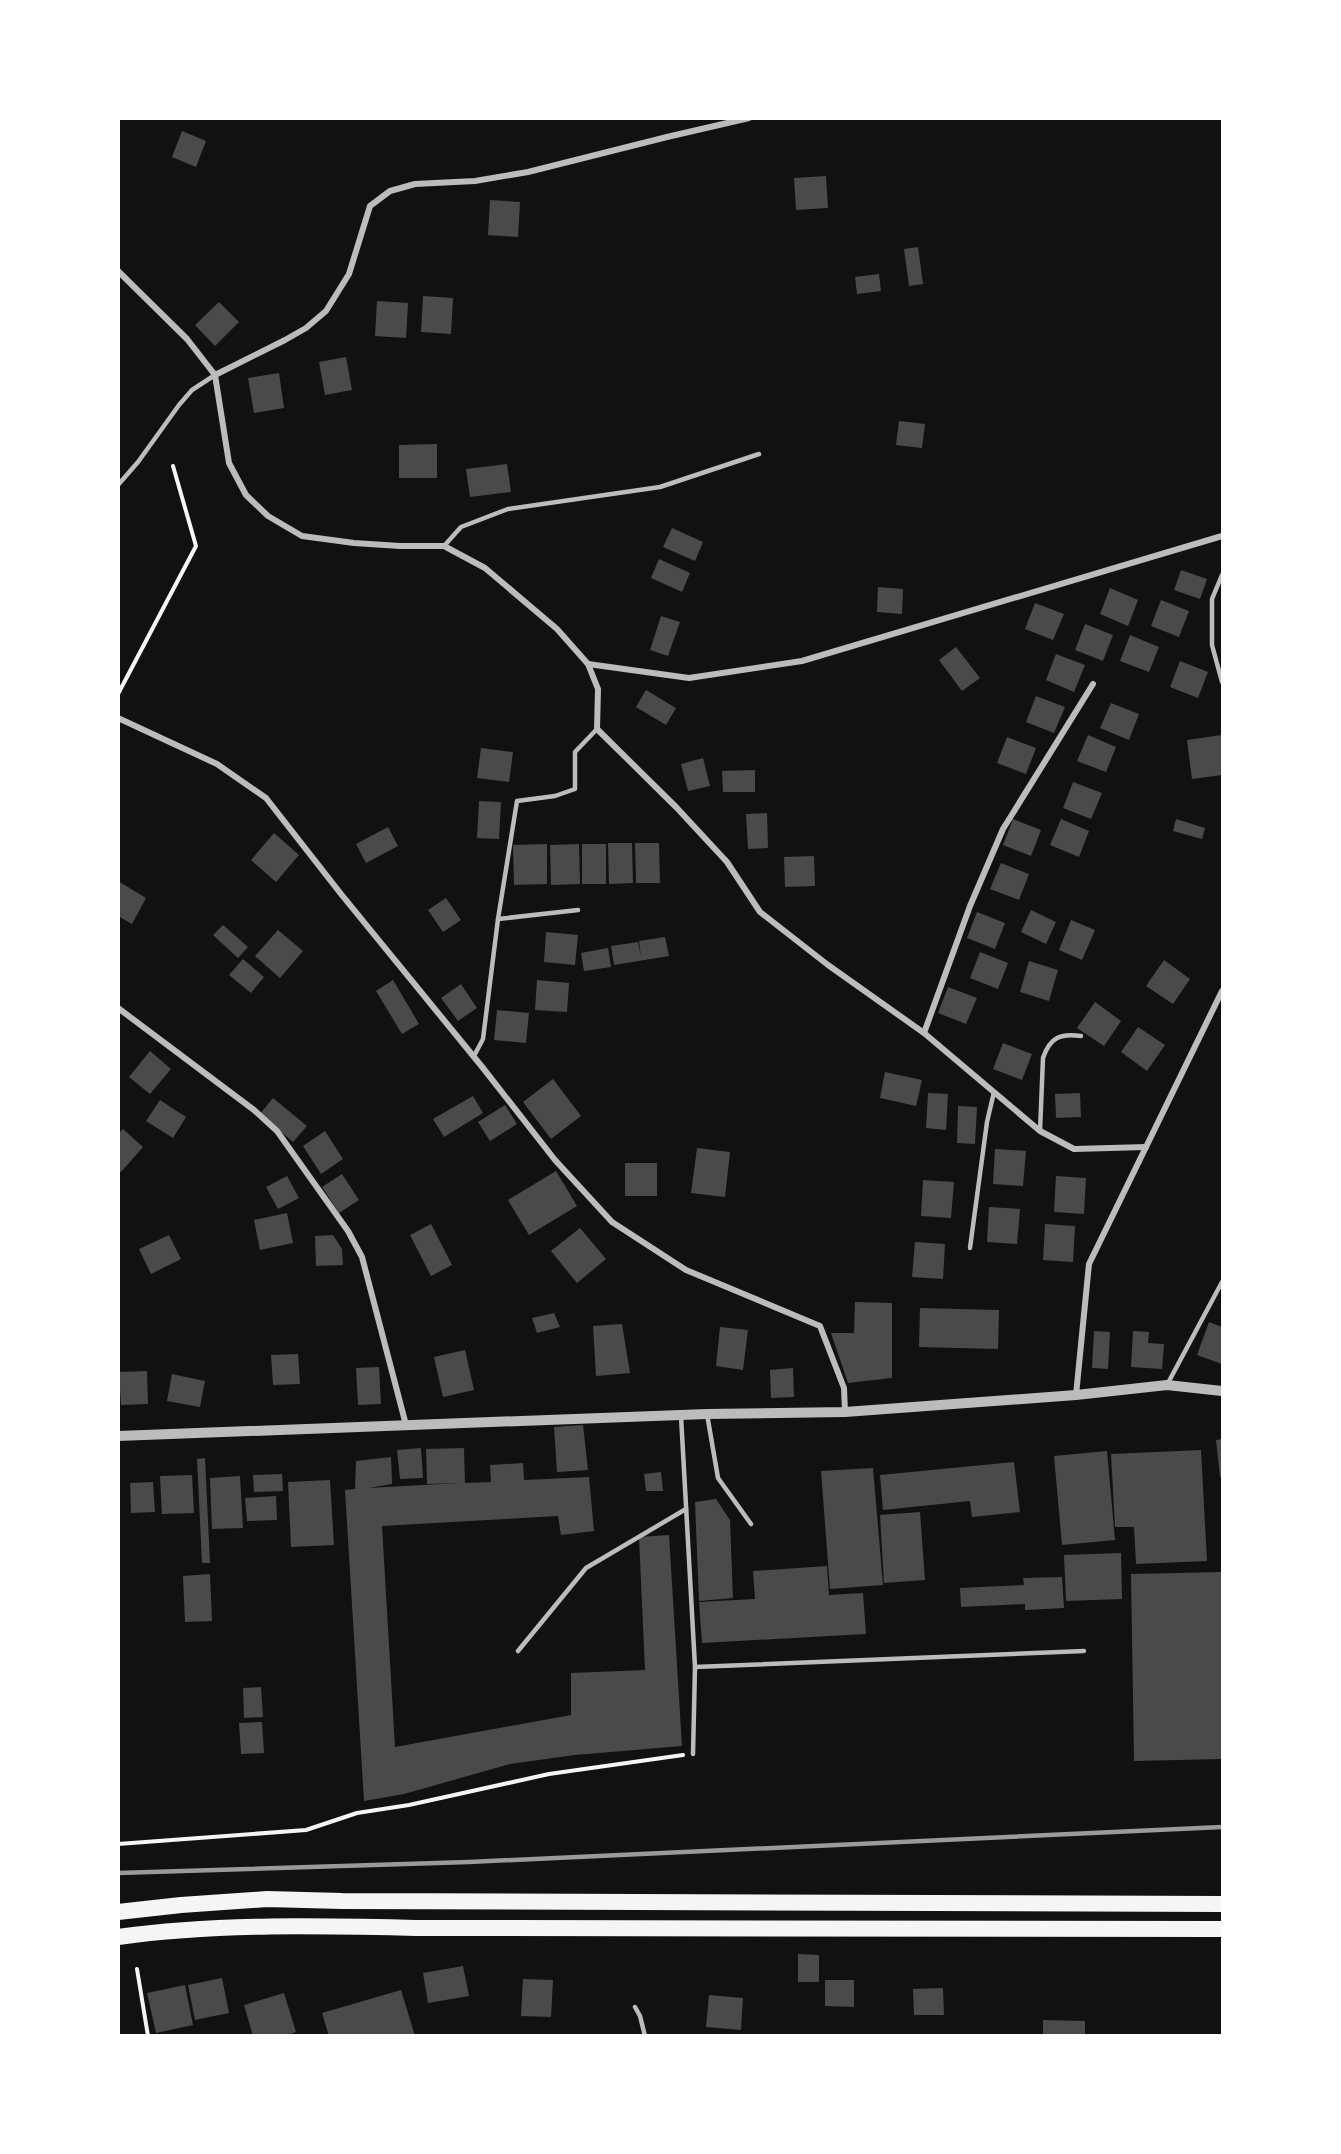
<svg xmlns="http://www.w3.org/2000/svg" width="1341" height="2154" font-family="Commissioner,sans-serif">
  <rect width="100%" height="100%" fill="#111"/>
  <g fill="#4a4a4a">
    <polygon points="182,131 206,141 196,167 172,157"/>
    <polygon points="826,176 828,208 796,210 794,178"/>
    <polygon points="490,200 520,202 518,237 488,235"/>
    <polygon points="918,247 923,284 909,286 904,249"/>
    <polygon points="879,274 881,291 857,294 855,277"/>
    <polygon points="423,296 453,298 451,334 421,332"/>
    <polygon points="377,301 408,303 406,338 375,336"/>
    <polygon points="219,302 239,322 215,346 195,325"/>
    <polygon points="346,357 352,390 325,395 319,362"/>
    <polygon points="279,373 284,408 254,413 248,378"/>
    <polygon points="899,421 925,424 922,448 896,445"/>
    <polygon points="437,444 437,478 399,478 399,445"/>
    <polygon points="507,464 511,492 470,497 466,469"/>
    <polygon points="672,528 703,542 695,561 663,547"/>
    <polygon points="659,559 690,573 682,592 651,578"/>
    <polygon points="1181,570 1207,579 1200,599 1174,590"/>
    <polygon points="878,587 903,589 902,614 877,612"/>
    <polygon points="1110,588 1138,600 1128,626 1100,614"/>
    <polygon points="1161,600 1189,611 1179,637 1151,626"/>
    <polygon points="1035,603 1064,614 1053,640 1025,629"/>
    <polygon points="661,616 680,622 668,656 650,650"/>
    <polygon points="1085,624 1113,635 1103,661 1075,650"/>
    <polygon points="1130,635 1159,647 1149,672 1120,661"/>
    <polygon points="956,647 980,678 962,691 939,660"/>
    <polygon points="1056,654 1085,665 1074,692 1046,680"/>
    <polygon points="1180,661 1208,672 1198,698 1170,687"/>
    <polygon points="646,690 676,708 666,725 636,707"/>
    <polygon points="1036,696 1065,707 1054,733 1026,722"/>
    <polygon points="1111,703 1139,714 1129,740 1100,728"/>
    <polygon points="1088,735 1116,747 1106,772 1077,761"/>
    <polygon points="1222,735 1222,775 1192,779 1187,740"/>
    <polygon points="1007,737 1036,748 1026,774 997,763"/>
    <polygon points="481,748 513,752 509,782 477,778"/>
    <polygon points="703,758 710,786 688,791 681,764"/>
    <polygon points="755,770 755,792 723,792 722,771"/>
    <polygon points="1073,782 1102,793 1091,819 1063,808"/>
    <polygon points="479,801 501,802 499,839 477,838"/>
    <polygon points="767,813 768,848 748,849 746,814"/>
    <polygon points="1013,819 1041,830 1031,856 1003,845"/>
    <polygon points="1061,819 1089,831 1079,857 1050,845"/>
    <polygon points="1176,819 1205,828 1202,839 1173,831"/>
    <polygon points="388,827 398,846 366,863 356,844"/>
    <polygon points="274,833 299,855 276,882 251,860"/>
    <polygon points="608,843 632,843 633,883 609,884"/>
    <polygon points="635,843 659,843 660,883 636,883"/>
    <polygon points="547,844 547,884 514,885 513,845"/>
    <polygon points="579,844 580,884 551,885 550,845"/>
    <rect x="582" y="844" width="24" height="40"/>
    <polygon points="814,856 815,886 785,887 784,857"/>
    <polygon points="1001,863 1029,874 1019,900 990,889"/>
    <polygon points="118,881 146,898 132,924 118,916"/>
    <polygon points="446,898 461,920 443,932 428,910"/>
    <polygon points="1031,910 1056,922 1046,944 1021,932"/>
    <polygon points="977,912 1005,923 995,949 967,938"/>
    <polygon points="1071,920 1095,930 1082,960 1059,950"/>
    <polygon points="223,925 248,947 238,958 213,935"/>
    <polygon points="278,930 303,951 280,978 255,956"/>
    <polygon points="546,932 578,935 575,965 544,962"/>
    <polygon points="665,937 669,956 614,965 611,946 638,942 641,957 639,941"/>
    <polygon points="608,948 611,967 584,971 581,953"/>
    <polygon points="980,952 1008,963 998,989 970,978"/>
    <polygon points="243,959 264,977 251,993 229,975"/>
    <polygon points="1164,960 1190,979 1173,1004 1146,986"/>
    <polygon points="1029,961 1058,970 1049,1001 1020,992"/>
    <polygon points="393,980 419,1024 402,1034 376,991"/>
    <polygon points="537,980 569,983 567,1012 535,1010"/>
    <polygon points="461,984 477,1008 458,1021 441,998"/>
    <polygon points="948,987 977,998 966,1024 938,1013"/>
    <polygon points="1095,1002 1121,1021 1104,1046 1077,1028"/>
    <polygon points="497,1010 529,1013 526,1043 494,1040"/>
    <polygon points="1138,1027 1165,1045 1147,1071 1121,1052"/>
    <polygon points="1003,1043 1032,1054 1022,1080 993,1069"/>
    <polygon points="150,1051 171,1069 150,1094 129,1077"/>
    <polygon points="885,1072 922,1080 916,1106 880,1098"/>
    <polygon points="553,1079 581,1116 551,1139 523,1102"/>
    <polygon points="928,1093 948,1094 946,1130 926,1128"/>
    <polygon points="1080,1093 1081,1117 1056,1118 1055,1094"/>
    <polygon points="473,1096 483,1113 444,1137 433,1119"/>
    <polygon points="273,1098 307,1126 293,1142 260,1114"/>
    <polygon points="160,1100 186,1117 173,1138 146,1121"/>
    <polygon points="505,1105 517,1124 490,1141 478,1122"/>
    <polygon points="958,1106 977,1107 975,1144 957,1143"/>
    <polygon points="123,1129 143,1147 121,1172 118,1170 118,1134"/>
    <polygon points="325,1131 343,1159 321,1174 303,1146"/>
    <polygon points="697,1148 730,1152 725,1197 691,1193"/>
    <polygon points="995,1149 1026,1151 1023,1186 993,1184"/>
    <rect x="625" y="1163" width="32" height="33"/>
    <polygon points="556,1171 577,1206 529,1235 508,1200"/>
    <polygon points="342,1174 359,1200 339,1213 322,1187"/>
    <polygon points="287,1176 299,1198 278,1209 266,1187"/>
    <polygon points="1056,1176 1086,1178 1084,1214 1054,1212"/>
    <polygon points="923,1180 954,1182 951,1218 921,1216"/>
    <polygon points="989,1207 1020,1209 1017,1244 987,1242"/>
    <polygon points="287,1213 293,1243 260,1250 254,1220"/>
    <polygon points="431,1224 452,1265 431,1276 410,1235"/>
    <polygon points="1045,1224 1075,1226 1073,1262 1043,1260"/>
    <polygon points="580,1228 606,1259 577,1283 551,1251"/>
    <polygon points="169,1235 181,1259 151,1274 139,1249"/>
    <polygon points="333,1235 342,1249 343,1265 316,1266 315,1236"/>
    <polygon points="915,1242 945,1244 943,1279 912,1277"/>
    <polygon points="855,1302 892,1303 892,1378 848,1383 831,1333 854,1333"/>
    <polygon points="920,1308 999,1310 998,1349 919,1347"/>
    <polygon points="554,1313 560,1327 537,1333 532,1318"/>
    <polygon points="1209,1322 1222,1327 1222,1364 1197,1355"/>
    <polygon points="622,1324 630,1373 596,1376 593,1326"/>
    <polygon points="720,1327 748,1330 743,1370 716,1366"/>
    <polygon points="1094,1331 1110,1332 1108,1369 1092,1368"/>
    <polygon points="1133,1331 1149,1332 1148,1343 1164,1344 1162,1369 1131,1367"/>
    <polygon points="465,1350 474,1390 443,1397 434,1357"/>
    <polygon points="298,1354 300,1384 273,1385 271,1355"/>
    <polygon points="379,1367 381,1404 358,1405 356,1368"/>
    <polygon points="793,1368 794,1397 771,1398 770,1370"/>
    <polygon points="147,1371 148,1404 121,1405 119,1372"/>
    <polygon points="172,1374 205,1381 200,1407 167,1401"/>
    <polygon points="583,1425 588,1470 557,1472 554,1427"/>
    <polygon points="1222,1439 1222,1477 1220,1477 1216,1440"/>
    <polygon points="421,1448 423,1478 400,1479 397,1450"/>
    <polygon points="464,1448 465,1483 491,1482 490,1465 523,1463 524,1480 589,1477 594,1531 561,1535 558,1516 382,1526 395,1747 571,1715 571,1673 645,1670 639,1537 669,1535 682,1746 575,1755 510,1764 404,1794 364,1801 345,1490 355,1489 356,1461 391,1457 392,1484 369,1488 459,1483 427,1484 426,1449"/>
    <polygon points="1201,1450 1207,1561 1136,1564 1134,1527 1115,1527 1111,1454"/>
    <polygon points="1107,1451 1115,1540 1062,1545 1054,1456"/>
    <polygon points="205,1458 210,1563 202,1563 197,1459"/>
    <polygon points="1014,1462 1020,1512 972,1517 970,1501 883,1510 880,1475"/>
    <polygon points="873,1468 883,1585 830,1589 821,1471"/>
    <polygon points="661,1472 663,1491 646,1491 644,1474"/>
    <polygon points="282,1474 283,1491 254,1492 253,1475"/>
    <polygon points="192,1475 194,1513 162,1514 160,1476"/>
    <polygon points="240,1476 243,1528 212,1529 210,1478"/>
    <polygon points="330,1480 334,1545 291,1547 288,1482"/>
    <polygon points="153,1482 155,1512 131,1513 130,1483"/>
    <polygon points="276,1496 277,1520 247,1521 245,1498"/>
    <polygon points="716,1499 730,1520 733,1598 699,1601 695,1502"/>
    <polygon points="920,1512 925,1580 884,1583 880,1515"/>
    <polygon points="1121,1553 1122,1599 1066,1601 1064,1555"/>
    <polygon points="827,1566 829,1595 863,1593 866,1634 702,1643 699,1602 755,1599 753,1571"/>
    <polygon points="1222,1572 1222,1759 1134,1761 1131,1574"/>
    <polygon points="210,1574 212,1621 185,1622 183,1576"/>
    <polygon points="1062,1577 1064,1608 1025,1610 1025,1604 961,1607 960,1588 1024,1585 1023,1578"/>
    <polygon points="261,1687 263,1717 244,1718 243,1688"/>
    <polygon points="262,1722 264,1753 241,1754 239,1723"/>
    <polygon points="798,1954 819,1955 819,1982 798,1982"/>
    <polygon points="463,1966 469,1996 428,2003 423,1973"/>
    <polygon points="222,1978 229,2013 195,2020 188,1985"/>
    <polygon points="523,1979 553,1980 551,2017 521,2016"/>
    <polygon points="825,1980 854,1980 854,2007 825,2006"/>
    <polygon points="185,1985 193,2025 156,2033 147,1993"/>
    <polygon points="943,1988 944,2015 914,2015 913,1989"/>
    <polygon points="401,1990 415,2036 329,2036 322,2013"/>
    <polygon points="284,1993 296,2032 284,2036 253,2036 244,2005"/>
    <polygon points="709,1995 743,1998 741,2030 706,2027"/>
    <polygon points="1043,2020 1085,2021 1085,2036 1043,2036"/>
  </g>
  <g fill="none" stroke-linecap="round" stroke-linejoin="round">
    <g stroke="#f5f5f5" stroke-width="4">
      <polyline points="118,694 196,546 173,466"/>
      <polyline points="118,1844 306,1830 357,1813 409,1805 549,1774 683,1755"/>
      <polyline points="137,1969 148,2036"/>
    </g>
    <g stroke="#bcbcbc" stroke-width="4.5">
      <polyline points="118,485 138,462 179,405 192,390 215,375"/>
      <polyline points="444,546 461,527 508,509 660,487 759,454"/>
      <polyline points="1222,575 1212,599 1212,645 1222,682"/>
      <polyline points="498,919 578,910"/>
      <polyline points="474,1056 483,1039 498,919 517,801 555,796 575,789 575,752 597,729"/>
      <path d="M 1040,1131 L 1043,1058 C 1050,1037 1061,1033 1081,1036"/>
      <polyline points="970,1248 987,1122 994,1092"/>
      <polyline points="1168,1383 1222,1282"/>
      <polyline points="707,1414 718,1478 751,1524"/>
      <polyline points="681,1416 695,1667 693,1754"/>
      <polyline points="518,1651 586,1568 686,1509"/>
      <polyline points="695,1667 1084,1651"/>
      <polyline points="635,2007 640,2016 645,2036"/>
    </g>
    <g stroke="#bcbcbc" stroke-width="6">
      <polyline points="118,271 187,339 215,375 229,463 246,495 268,516 302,536 354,543 400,546 444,546 485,568 557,629 588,664 598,689 597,729 676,807 727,862 760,912 828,965 924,1033 1040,1131 1074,1149 1146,1147"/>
      <polyline points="215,375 285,340 306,328 326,311 349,274 370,206 390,191 415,184 475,181 528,172 667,137 749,118"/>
      <polyline points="588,664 689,678 802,661 1222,536"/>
      <polyline points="118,718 217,764 266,798 341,894 483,1068 555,1160 612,1222 686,1270 820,1326 844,1388 845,1412"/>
      <polyline points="118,1008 254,1110 277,1131 348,1231 362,1257 406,1425"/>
      <polyline points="924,1033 970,906 1003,829 1093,684"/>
      <polyline points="1076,1395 1089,1264 1222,991"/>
    </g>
    <polyline stroke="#bcbcbc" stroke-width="10" points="118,1436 707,1414 845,1412 1076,1395 1167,1385 1222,1391"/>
    <g stroke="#f5f5f5" stroke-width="16">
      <polyline points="118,1912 181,1905 267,1899 342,1901 1222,1904"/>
      <path d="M 118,1937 C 219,1923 322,1926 423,1928 L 1222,1929"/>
    </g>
    <polyline stroke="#9a9a9a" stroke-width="4.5" points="118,1873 469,1862 1222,1827"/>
  </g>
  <rect width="1341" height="2154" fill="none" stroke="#ffffff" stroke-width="240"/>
</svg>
